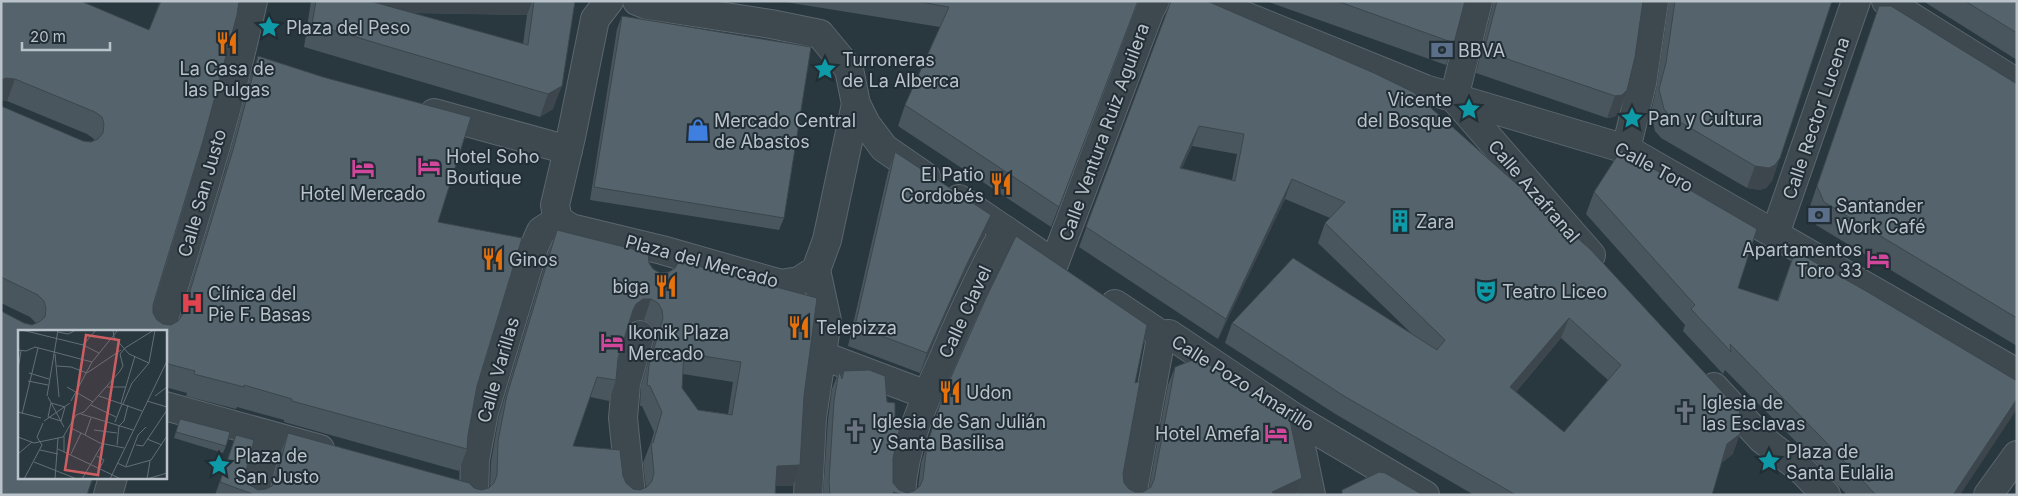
<svg xmlns="http://www.w3.org/2000/svg" width="2018" height="496" font-family="Inter,sans-serif">
  <rect width="100%" height="100%" fill="#29373f"/>
  <g fill="none" stroke-linecap="round" stroke-linejoin="round">
    <defs>
      <g id="minor">
        <polyline points="609,1 595,19 571,137 555,205 558,220 571,228 662,250 781,284 799,281 816,270 827,240 856,104 849,69 820,34 771,24 647,5 637,1"/>
        <polyline points="1208,1 1425,89 1626,149 2017,373"/>
        <polyline points="1478,1 1454,98 1591,255"/>
        <polyline points="1886,1 2017,83"/>
        <polyline points="856,104 866,124 884,148 926,177"/>
        <polyline points="434,113 568,150"/>
        <polyline points="1626,149 1642,83 1654,1"/>
        <polyline points="959,199 1046,258"/>
        <polyline points="1775,234 1856,1"/>
        <polyline points="1054,264 1150,10 1155,1"/>
        <polyline points="1115,304 1154,330 1159,335"/>
        <path d="M 160,331 C 194,222 228,113 253,1"/>
        <polyline points="1159,335 1169,334 1295,418 1425,495"/>
        <polyline points="821,355 927,395"/>
        <polyline points="1714,387 1762,439 1801,469 1826,495"/>
        <polyline points="165,406 320,449"/>
        <polyline points="1295,418 1311,495"/>
        <polyline points="108,495 113,477"/>
        <polyline points="254,495 269,435"/>
        <polyline points="474,495 475,460 484,412 534,247 541,231 558,220"/>
        <polyline points="631,495 623,418 626,383 640,335"/>
        <polyline points="808,495 812,417 827,321 816,270"/>
        <path d="M 901,495 C 903,447 924,401 944,357 C 962,314 982,271 1005,230"/>
        <polyline points="1132,495 1160,343 1159,335"/>
        <polyline points="1988,495 2017,455"/>
      </g>
    </defs>
    <use href="#minor" stroke="#5b666d" stroke-width="30"/>
    <use href="#minor" stroke="#3d494f" stroke-width="28"/>
  </g>
  <g fill="#49565d" fill-rule="evenodd">
    <polygon points="1,1 83,2 149,30 160,1 239,1 153,305 153,313 157,320 163,324 171,325 178,321 180,318 225,171 250,78 258,56 438,222 477,386 468,435 467,449 459,471 284,422 284,420 237,407 236,409 186,396 187,393 165,387 165,331 19,331 24,323 32,325 36,323 30,317 1,303 1,106 83,141 91,142 94,140 94,139 87,134 7,101 1,100"/>
    <path d="M 311,1 L 575,1 L 553,109 L 540,117 L 304,47 ZM 410,13 L 527,15 L 523,44 Z"/>
    <polygon points="779,1 1138,1 1051,227 898,126 905,105 940,27"/>
    <path d="M 1171,1 L 1207,1 L 1733,454 L 1721,463 L 1712,495 L 1474,495 L 1337,415 L 1225,343 L 1232,323 L 1411,333 L 1318,243 L 1325,223 L 1330,218 L 1285,199 L 1218,339 L 1079,247 ZM 1192,146 L 1237,154 L 1232,180 L 1182,168 ZM 1561,338 L 1608,380 L 1564,432 L 1516,392 Z"/>
    <polygon points="1266,1 1465,1 1454,43 1446,65"/>
    <polygon points="1493,1 1643,1 1619,113 1614,117 1607,118 1476,73 1493,4"/>
    <polygon points="1669,1 1832,1 1772,181 1766,188 1760,190 1747,188 1661,138 1655,131 1651,112 1657,85"/>
    <polygon points="1923,1 2017,1 2017,60"/>
    <polygon points="1879,6 2017,84 2017,346 1816,225 1809,209"/>
    <polygon points="622,16 784,218 779,230 590,200 617,29"/>
    <polygon points="895,152 984,236 958,286 920,373 848,346 888,172"/>
    <polygon points="1594,192 1738,288 1777,301 1795,251 1960,495 1847,495 1812,458 1725,370 1723,374 1683,331 1685,325 1586,214"/>
    <path d="M 557,230 L 649,263 L 653,269 L 804,396 L 800,465 L 793,486 L 776,486 L 775,495 L 215,495 L 236,435 L 246,471 L 246,478 L 250,485 L 258,490 L 266,489 L 272,485 L 280,454 L 288,433 L 481,490 L 490,487 L 491,462 L 499,416 L 549,251 ZM 636,320 L 644,320 L 651,324 L 655,331 L 655,339 L 641,386 L 640,406 L 642,406 L 654,432 L 651,442 L 643,463 L 646,488 L 640,490 L 633,489 L 626,483 L 623,476 L 573,446 L 590,397 L 609,401 L 616,380 L 618,358 L 628,326 L 629,324 ZM 683,374 L 733,382 L 728,414 L 698,410 L 682,388 Z"/>
    <polygon points="1175,367 1295,495 823,495 828,419 832,389 839,371 841,377 844,371 887,402 893,458 893,483 899,490 907,493 914,491 918,488 921,463 943,395 1135,383 1123,474 1124,483 1129,489 1135,492 1143,492 1149,488 1168,385"/>
    <polygon points="180,419 226,446 223,453 174,438"/>
  </g>
  <g fill="#3c464c">
    <polygon points="336,1 532,1 527,15 332,11"/>
    <polygon points="6,78 15,79 7,101 1,100 1,80"/>
    <polygon points="562,86 553,109 540,117 548,94"/>
    <polygon points="1627,90 1619,113 1614,117 1607,118 1615,96"/>
    <polygon points="1199,126 1192,146 1173,188 1180,168"/>
    <polygon points="1780,158 1772,181 1766,188 1760,190 1747,188 1755,166"/>
    <polygon points="1292,179 1285,199 1218,339 1226,319"/>
    <polygon points="991,215 984,236 958,286 920,373 927,353 966,266"/>
    <polygon points="643,299 651,299 644,320 636,320 629,324 625,330 633,310 636,304"/>
    <polygon points="1569,318 1561,338 1503,407 1510,387"/>
    <polygon points="2017,399 2017,409 1960,495 1953,495"/>
    <polygon points="1740,434 1733,454 1720,464 1727,444"/>
    <polygon points="800,465 793,486 769,486 777,466"/>
    <polygon points="1302,478 1295,495 1271,495 1272,492"/>
  </g>
  <g fill="#55646c" stroke="#3c464c" fill-rule="evenodd">
    <polygon points="1,1 83,1 83,2 149,30 161,1 239,1 237,15 203,141 153,305 153,313 157,320 163,324 171,325 178,321 183,314 233,150 258,56 323,77 471,117 438,222 522,238 477,386 468,435 467,449 292,401 292,399 244,385 244,387 194,374 195,371 165,363 165,331 19,331 19,477 93,477 87,495 1,495 1,311 24,323 32,325 39,322 45,317 46,309 44,301 38,295 1,277 1,106 83,141 91,142 98,139 103,133 104,124 102,117 95,112 15,79 6,78 1,80"/>
    <polygon points="316,1 370,1 528,45 534,1 575,1 562,86 548,94 312,24"/>
    <polygon points="915,1 1138,1 1059,207 905,105 949,7"/>
    <path d="M 1171,1 L 1207,1 L 1374,73 L 1413,92 L 1591,250 L 1739,410 L 1742,426 L 1740,434 L 1727,444 L 1712,495 L 1516,495 L 1344,396 L 1232,323 L 1293,258 L 1437,350 L 1445,340 L 1325,223 L 1345,202 L 1292,179 L 1226,319 L 1086,227 ZM 1199,126 L 1244,134 L 1235,181 L 1180,168 ZM 1569,318 L 1621,365 L 1564,432 L 1510,387 Z"/>
    <polygon points="1337,1 1465,1 1454,43"/>
    <polygon points="1497,1 1643,1 1635,57 1627,90 1622,95 1615,96 1484,51"/>
    <polygon points="1675,1 1832,1 1780,158 1775,165 1769,168 1755,166 1670,116 1664,109 1659,89 1666,63"/>
    <polygon points="1965,1 2017,1 2017,33"/>
    <polygon points="1879,6 1891,6 2017,84 2017,318 1824,202 1817,186"/>
    <polygon points="622,16 811,47 784,218 594,187"/>
    <polygon points="1621,150 1757,229 1738,288 1778,301 1795,251 1866,291 2017,381 2017,399 1953,495 1876,495 1820,436 1730,344 1731,352 1691,309 1695,305 1594,192"/>
    <polygon points="895,152 991,215 966,266 927,353 855,326"/>
    <path d="M 557,230 L 648,253 L 649,263 L 653,269 L 660,273 L 669,272 L 675,268 L 679,261 L 817,298 L 804,396 L 800,465 L 777,466 L 775,495 L 255,495 L 220,482 L 236,435 L 254,440 L 246,471 L 246,478 L 250,485 L 258,490 L 266,489 L 272,486 L 276,479 L 288,433 L 469,483 L 474,488 L 481,490 L 489,488 L 494,483 L 497,475 L 498,441 L 507,395 ZM 643,299 L 651,299 L 658,303 L 662,310 L 663,318 L 649,365 L 647,385 L 650,386 L 662,412 L 653,443 L 651,442 L 654,473 L 652,481 L 647,487 L 640,490 L 633,489 L 626,483 L 623,476 L 620,450 L 573,446 L 597,377 L 616,380 L 618,358 L 633,310 L 636,304 ZM 684,353 L 741,362 L 732,415 L 698,410 L 682,388 Z"/>
    <polygon points="1016,236 1147,325 1135,383 1140,381 1123,474 1124,483 1129,489 1135,492 1143,492 1151,487 1154,480 1175,367 1198,358 1289,416 1302,478 1272,492 1276,495 904,495 893,492 894,495 830,495 829,481 834,401 839,371 842,379 844,371 869,370 885,376 887,402 895,403 895,424 901,423 893,458 893,483 899,490 907,493 914,491 920,486 923,479 927,445 943,395 986,298"/>
    <polygon points="180,419 230,432 226,446 176,432"/>
    <polygon points="1379,472 1385,473 1423,495 1342,495 1342,490"/>
  </g>
  <defs>
    <symbol id="sight-bare" viewBox="-9 -9 18 18"><path d="M0-6L1.8-2.2L6-1.7L2.9 1.2L3.7 5.4L0 3.3L-3.7 5.4L-2.9 1.2L-6-1.7L-1.8-2.2Z" fill="#0f9aa8" stroke="#222e35" stroke-width="2.5" paint-order="stroke"/></symbol>
    <symbol id="restaurant-bare" viewBox="-9 -9 18 18"><path d="M-5-6h1v4h1v-4h1v4h1v-4h1v5L-1.5 .5V6h-2V.5L-5-1ZM5-6V6H3V1.5H1.5Q1.5-4 5-6Z" fill="#e8710a" stroke="#222e35" stroke-width="2.5" paint-order="stroke"/></symbol>
    <symbol id="bank-bare" viewBox="-9 -9 18 18"><path d="M-6-4H6V4H-6ZM0-2.3a2.3 2.3 0 1 0 0 4.6a2.3 2.3 0 1 0 0-4.6Z" fill="#5c6f8a" stroke="#222e35" stroke-width="2.5" paint-order="stroke"/></symbol>
    <symbol id="shop-bare" viewBox="-9 -9 18 18"><path d="M-5-2.5h2.3a2.7 3.5 0 0 1 5.4 0H5L5.5 6h-11ZM-1.5-2.5h3a1.5 2.3 0 0 0-3 0Z" fill="#3f7fe0" stroke="#222e35" stroke-width="2.5" paint-order="stroke"/></symbol>
    <symbol id="hotel-bare" viewBox="-9 -9 18 18"><path d="M-6-4.5h1.5V1H6V5H4.5V3h-9V5H-6ZM-4 0a1.8 1.8 0 1 1 3.6 0ZM.5 0V-2.5h3Q6-2.5 6 0Z" fill="#d1479c" stroke="#222e35" stroke-width="2.5" paint-order="stroke"/></symbol>
    <symbol id="building-bare" viewBox="-9 -9 18 18"><path d="M-4-6H4V6H1V3H-1V6H-4ZM-2.5-4.3h1.7v1.8h-1.7ZM.8-4.3h1.7v1.8H.8ZM-2.5-1h1.7V.8h-1.7ZM.8-1h1.7V.8H.8Z" fill="#0f9aa8" stroke="#222e35" stroke-width="2.5" paint-order="stroke"/></symbol>
    <symbol id="theatre-bare" viewBox="-9 -9 18 18"><path d="M-5-5.5Q0-4 5-5.5V0Q5 5 0 6Q-5 5-5 0ZM-3.3-2.5H-1v1.5H-3.3ZM1-2.5H3.3v1.5H1ZM-2.8 1Q0 5.5 2.8 1Z" fill="#0f9aa8" stroke="#222e35" stroke-width="2.5" paint-order="stroke"/></symbol>
    <symbol id="hospital-bare" viewBox="-9 -9 18 18"><path d="M-5-5h3v3.5h4V-5h3V5h-3V1.5h-4V5h-3Z" fill="#e0444e" stroke="#222e35" stroke-width="2.5" paint-order="stroke"/></symbol>
    <symbol id="church-bare" viewBox="-9 -9 18 18"><path d="M-1.2-6h2.4v3.5h3.3v2.4h-3.3V6h-2.4V-.1h-3.3v-2.4h3.3Z" fill="#6b7280" stroke="#222e35" stroke-width="2.5" paint-order="stroke"/></symbol>
  </defs>
  <g fill-rule="evenodd">
    <use href="#sight-bare" x="253" y="11" width="32" height="32"/>
    <use href="#restaurant-bare" x="211" y="27" width="32" height="32"/>
    <use href="#bank-bare" x="1426" y="34" width="32" height="32"/>
    <use href="#sight-bare" x="809" y="53" width="32" height="32"/>
    <use href="#sight-bare" x="1453" y="93" width="32" height="32"/>
    <use href="#sight-bare" x="1616" y="102" width="32" height="32"/>
    <use href="#shop-bare" x="682" y="114" width="32" height="32"/>
    <use href="#hotel-bare" x="413" y="150" width="32" height="32"/>
    <use href="#hotel-bare" x="347" y="152" width="32" height="32"/>
    <use href="#restaurant-bare" x="985" y="168" width="32" height="32"/>
    <use href="#bank-bare" x="1803" y="199" width="32" height="32"/>
    <use href="#building-bare" x="1384" y="205" width="32" height="32"/>
    <use href="#restaurant-bare" x="477" y="243" width="32" height="32"/>
    <use href="#hotel-bare" x="1862" y="243" width="32" height="32"/>
    <use href="#restaurant-bare" x="650" y="270" width="32" height="32"/>
    <use href="#theatre-bare" x="1470" y="275" width="32" height="32"/>
    <use href="#hospital-bare" x="176" y="287" width="32" height="32"/>
    <use href="#restaurant-bare" x="783" y="311" width="32" height="32"/>
    <use href="#hotel-bare" x="596" y="326" width="32" height="32"/>
    <use href="#restaurant-bare" x="934" y="376" width="32" height="32"/>
    <use href="#church-bare" x="1669" y="396" width="32" height="32"/>
    <use href="#church-bare" x="839" y="415" width="32" height="32"/>
    <use href="#hotel-bare" x="1260" y="417" width="32" height="32"/>
    <use href="#sight-bare" x="1753" y="445" width="32" height="32"/>
    <use href="#sight-bare" x="203" y="449" width="32" height="32"/>
  </g>
  <g text-anchor="middle" dominant-baseline="central" stroke-width="4" stroke-linejoin="round" paint-order="stroke">
    <g font-size="18" fill="#bac3ca" stroke="#222e35" text-anchor="start">
      <text x="286" y="27">Plaza del Peso</text>
      <text x="1458" y="50">BBVA</text>
      <text x="842" y="59">Turroneras<tspan x="842" dy="21">de La Alberca</tspan></text>
      <text x="227" y="68" text-anchor="middle">La Casa de<tspan x="227" dy="21">las Pulgas</tspan></text>
      <text x="1452" y="99" text-anchor="end">Vicente<tspan x="1452" dy="21">del Bosque</tspan></text>
      <text x="1648" y="118">Pan y Cultura</text>
      <text x="714" y="120">Mercado Central<tspan x="714" dy="21">de Abastos</tspan></text>
      <text x="446" y="156">Hotel Soho<tspan x="446" dy="21">Boutique</tspan></text>
      <text x="984" y="174" text-anchor="end">El Patio<tspan x="984" dy="21">Cordobés</tspan></text>
      <text x="363" y="193" text-anchor="middle">Hotel Mercado</text>
      <text x="1836" y="205">Santander<tspan x="1836" dy="21">Work Café</tspan></text>
      <text x="1416" y="221">Zara</text>
      <text x="1862" y="249" text-anchor="end">Apartamentos<tspan x="1862" dy="21">Toro 33</tspan></text>
      <text x="509" y="259">Ginos</text>
      <text x="649" y="286" text-anchor="end">biga</text>
      <text x="1502" y="291">Teatro Liceo</text>
      <text x="208" y="293">Clínica del<tspan x="208" dy="21">Pie F. Basas</tspan></text>
      <text x="816" y="327">Telepizza</text>
      <text x="628" y="332">Ikonik Plaza<tspan x="628" dy="21">Mercado</tspan></text>
      <text x="966" y="392">Udon</text>
      <text x="1702" y="402">Iglesia de<tspan x="1702" dy="21">las Esclavas</tspan></text>
      <text x="872" y="421">Iglesia de San Julián<tspan x="872" dy="21">y Santa Basilisa</tspan></text>
      <text x="1260" y="433" text-anchor="end">Hotel Amefa</text>
      <text x="1786" y="451">Plaza de<tspan x="1786" dy="21">Santa Eulalia</tspan></text>
      <text x="235" y="455">Plaza de<tspan x="235" dy="21">San Justo</tspan></text>
    </g>
    <g font-size="18" fill="#bac3ca" stroke="#222e35">
      <text transform="translate(1816 118) rotate(-71)">Calle Rector Lucena</text>
      <text transform="translate(1104 132) rotate(-70)">Calle Ventura Ruiz Aguilera</text>
      <text transform="translate(1654 167) rotate(28)">Calle Toro</text>
      <text transform="translate(1534 191) rotate(49)">Calle Azafranal</text>
      <text transform="translate(202 193) rotate(-74)">Calle San Justo</text>
      <text transform="translate(702 261) rotate(15)">Plaza del Mercado</text>
      <text transform="translate(965 312) rotate(-65)">Calle Clavel</text>
      <text transform="translate(498 370) rotate(-74)">Calle Varillas</text>
      <text transform="translate(1243 383) rotate(32)">Calle Pozo Amarillo</text>
    </g>
  </g>
  <g transform="translate(18 330)">
    <rect width="149" height="149" fill="#29373f"/>
    <path fill="none" stroke="#636f77" stroke-width="1" d="M 4,0 L 65,15 L 81,23M 95,0 L 96,7 L 111,24M 40,2 L 50,4 L 58,0M 65,15 L 78,0M 17,17 L 74,32M 0,20 L 8,21 L 17,17M 37,24 L 41,67M 111,24 L 131,33M 39,36 L 53,37 L 69,43 L 103,20M 0,39 L 3,21M 11,43 L 31,49M 10,51 L 30,55M 49,57 L 75,72M 89,57 L 108,57M 29,66 L 40,0M 81,66 L 124,81M 137,66 L 149,57M 30,67 L 46,97M 53,71 L 74,32 L 100,0M 129,71 L 149,77M 33,73 L 47,77 L 43,91 L 30,87 ZM 103,73 L 117,26M 105,74 L 114,53 L 131,33 L 137,0M 73,75 L 98,87M 0,82 L 23,88M 4,84 L 20,18M 63,84 L 115,100M 26,91 L 52,73M 106,91 L 110,75M 97,92 L 104,74M 53,98 L 67,105M 76,100 L 99,103M 67,105 L 82,113 L 106,118M 67,105 L 73,88M 46,106 L 46,122M 0,107 L 16,113 L 45,107 L 58,85 L 66,82 L 102,41 L 105,36 L 102,24 L 107,18 L 136,0M 129,109 L 144,115M 99,115 L 101,96 L 106,91M 118,115 L 125,116 L 149,80M 40,119 L 103,149M 22,120 L 40,124M 0,124 L 14,112M 53,124 L 63,103M 79,126 L 86,130 L 82,138M 16,132 L 59,149M 99,133 L 108,137 L 133,130 L 149,106M 108,136 L 120,105 L 128,97M 6,149 L 24,115 L 19,107 L 25,93M 37,149 L 40,108M 64,149 L 85,113M 92,149 L 149,31M 129,149 L 149,143M 129,149 L 132,131"/>
    <path fill="#cc5e61" fill-opacity="0.15" stroke="#cc5e61" stroke-width="2.5" d="M 68,5 L 101,10 L 80,145 L 47,140 Z"/>
    <rect width="149" height="149" fill="none" stroke="#bac3ca" stroke-width="2.5"/>
  </g>
  <rect width="2018" height="496" fill="none" stroke="#bac3ca" stroke-width="5"/>
  <path d="M22 42v8h88v-8" fill="none" stroke="#bac3ca" stroke-width="2.5"/>
  <text x="30" y="42" font-size="15" fill="#bac3ca" stroke="#222e35" stroke-width="4" paint-order="stroke">20 m</text>
</svg>
